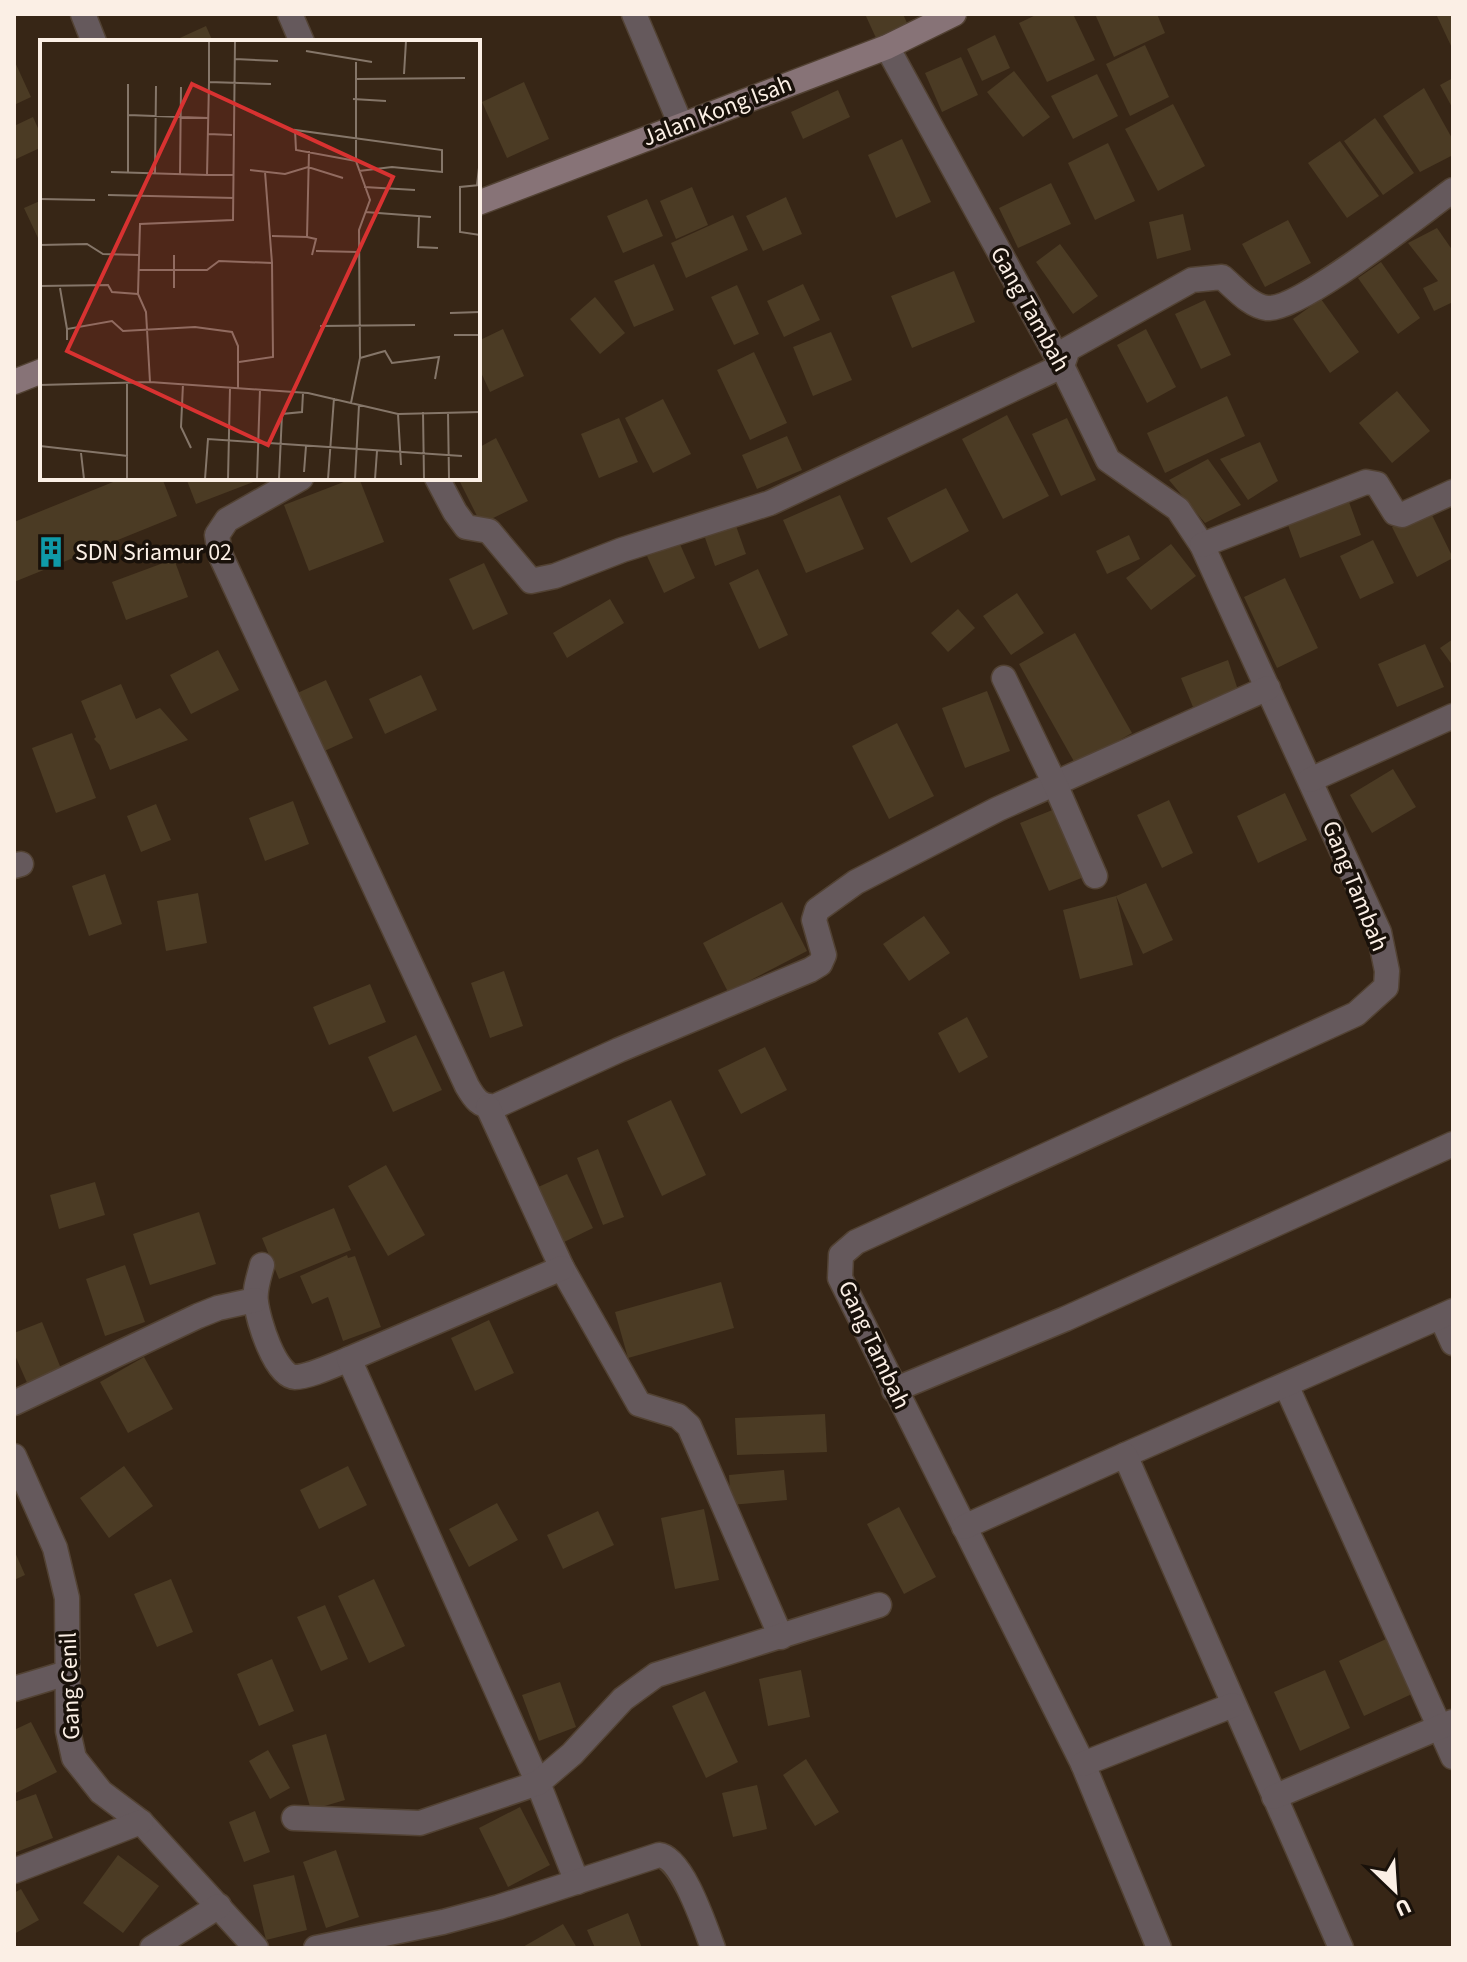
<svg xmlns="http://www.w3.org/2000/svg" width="1467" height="1962" font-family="'Source Sans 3',sans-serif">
  <rect width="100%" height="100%" fill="#372616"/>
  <g fill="#4b3b24">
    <polygon points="865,14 903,14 907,23 876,38"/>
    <polygon points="1038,14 1073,14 1095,60 1047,82 1019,23"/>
    <polygon points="1095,14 1157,14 1165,33 1114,57"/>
    <polygon points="1436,14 1453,14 1453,50"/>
    <polygon points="206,26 213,42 171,42"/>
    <polygon points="995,35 1010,68 982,81 967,49"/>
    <polygon points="1145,45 1169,97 1130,116 1106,64"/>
    <polygon points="961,57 978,95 942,112 925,73"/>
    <polygon points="14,60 31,97 14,105"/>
    <polygon points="1014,71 1050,117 1023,137 987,92"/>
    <polygon points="1097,74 1118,116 1073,139 1051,96"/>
    <polygon points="1453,78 1453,109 1440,85"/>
    <polygon points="524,82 549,139 507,158 482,102"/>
    <polygon points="1424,88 1453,140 1453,155 1420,172 1383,116"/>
    <polygon points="838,90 850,117 803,139 791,112"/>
    <polygon points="1173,104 1205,166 1158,191 1125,129"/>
    <polygon points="33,117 42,137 42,147 14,160 14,126"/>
    <polygon points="1375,118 1414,173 1383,195 1344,141"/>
    <polygon points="902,139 931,202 896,218 868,155"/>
    <polygon points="1340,141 1379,196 1347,218 1308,163"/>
    <polygon points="1108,143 1135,201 1095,220 1068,163"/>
    <polygon points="1051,183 1071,224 1018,248 999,208"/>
    <polygon points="692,187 708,225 676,239 660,201"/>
    <polygon points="786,197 802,234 763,251 746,216"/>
    <polygon points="647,199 663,236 623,253 607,216"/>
    <polygon points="42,200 42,236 38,238 24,208"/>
    <polygon points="1183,214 1191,250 1157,259 1149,222"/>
    <polygon points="733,215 748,250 686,278 671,243"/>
    <polygon points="1288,220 1311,263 1265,287 1242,244"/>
    <polygon points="1437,228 1453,251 1453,302 1434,311 1423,288 1438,281 1408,243"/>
    <polygon points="1060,244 1098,296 1073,314 1036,262"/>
    <polygon points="1381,262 1420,318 1398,334 1358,278"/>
    <polygon points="654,264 674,310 634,327 614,281"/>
    <polygon points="954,271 975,322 912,348 891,296"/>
    <polygon points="803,284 820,320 784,337 767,301"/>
    <polygon points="737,285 759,334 734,345 711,297"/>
    <polygon points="595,297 625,333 600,354 570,319"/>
    <polygon points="1321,299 1359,352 1330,373 1293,319"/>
    <polygon points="1205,300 1231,355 1201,369 1175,314"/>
    <polygon points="503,329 524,376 490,392 478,366 478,341"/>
    <polygon points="1146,329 1176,387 1147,403 1117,345"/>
    <polygon points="831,332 852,380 813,396 793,347"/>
    <polygon points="754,352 787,423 750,440 717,370"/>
    <polygon points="1397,391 1430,431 1392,463 1359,423"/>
    <polygon points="1227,396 1245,436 1165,473 1147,433"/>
    <polygon points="663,399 691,454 653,473 625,418"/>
    <polygon points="1007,415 1049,496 1003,519 962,439"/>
    <polygon points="619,418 638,462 599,478 581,434"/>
    <polygon points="1067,418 1096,480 1061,496 1032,434"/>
    <polygon points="787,436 802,470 757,489 742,455"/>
    <polygon points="496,438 528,501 481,524 458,478 478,478 478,448"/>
    <polygon points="1260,442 1278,481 1248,500 1220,459"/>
    <polygon points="1208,459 1241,505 1205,523 1169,480"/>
    <polygon points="123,478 162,478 177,516 14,582 14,522"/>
    <polygon points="186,478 264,478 196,504"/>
    <polygon points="354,478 359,478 384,542 309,571 284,505"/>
    <polygon points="946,488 969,531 911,563 887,518"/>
    <polygon points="840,495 864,549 806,573 783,520"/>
    <polygon points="1349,502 1361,535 1300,558 1288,525"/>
    <polygon points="1429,509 1453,558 1417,577 1392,527"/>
    <polygon points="735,523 746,554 715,566 704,535"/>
    <polygon points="1129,535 1140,559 1107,574 1096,551"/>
    <polygon points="1373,540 1394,583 1360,599 1340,556"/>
    <polygon points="679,542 695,578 664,593 647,556"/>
    <polygon points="1171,544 1196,576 1151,610 1126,578"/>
    <polygon points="174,559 188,597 126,620 112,582"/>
    <polygon points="484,563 508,614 473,630 449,579"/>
    <polygon points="758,569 788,635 759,649 729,583"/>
    <polygon points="1285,578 1318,648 1277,668 1244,597"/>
    <polygon points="1017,593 1044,633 1011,655 983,616"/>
    <polygon points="610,599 624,623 567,658 553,633"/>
    <polygon points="958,609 975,628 948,652 931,633"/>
    <polygon points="1075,633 1132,733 1076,765 1019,664"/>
    <polygon points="1453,639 1453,666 1440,648"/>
    <polygon points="1425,644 1444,687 1397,707 1378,664"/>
    <polygon points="218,650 239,690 191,714 170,675"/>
    <polygon points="1228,660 1238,690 1193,707 1181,678"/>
    <polygon points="421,675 437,710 385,734 369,699"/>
    <polygon points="326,680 353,738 320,753 293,695"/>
    <polygon points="121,684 136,719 160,708 188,740 110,770 100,745 94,739 96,737 81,701"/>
    <polygon points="987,691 1010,751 965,768 942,708"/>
    <polygon points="897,723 934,796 889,819 852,746"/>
    <polygon points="72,733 96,798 56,813 32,748"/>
    <polygon points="1393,769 1416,807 1372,833 1350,795"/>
    <polygon points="1285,793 1307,840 1258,863 1237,816"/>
    <polygon points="1169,800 1193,853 1162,868 1137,815"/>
    <polygon points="293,801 309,844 265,861 249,818"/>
    <polygon points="156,804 171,840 141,852 127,816"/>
    <polygon points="1060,807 1089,875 1049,891 1020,823"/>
    <polygon points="105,874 122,924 89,936 72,886"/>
    <polygon points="1146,883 1173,940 1143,954 1116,896 1133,965 1080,979 1063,910 1116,896"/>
    <polygon points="198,893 207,943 166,951 157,901"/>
    <polygon points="782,902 807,951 728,992 703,943"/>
    <polygon points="924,916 950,953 909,981 883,944"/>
    <polygon points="504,971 523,1026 490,1038 471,983"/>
    <polygon points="370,984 386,1022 329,1045 313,1007"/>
    <polygon points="967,1017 988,1057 959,1073 938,1033"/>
    <polygon points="416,1035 442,1090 393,1112 368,1057"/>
    <polygon points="765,1047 787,1090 741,1114 718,1070"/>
    <polygon points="671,1100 706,1175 662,1196 627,1121"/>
    <polygon points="598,1149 624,1217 603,1225 577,1158"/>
    <polygon points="386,1165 425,1235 388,1256 348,1186"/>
    <polygon points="567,1174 593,1228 562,1243 536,1188"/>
    <polygon points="95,1182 105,1215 59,1229 50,1195"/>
    <polygon points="334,1208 351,1250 279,1279 262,1238"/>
    <polygon points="199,1212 216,1264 150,1285 133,1234"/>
    <polygon points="347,1255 348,1258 355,1256 381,1327 343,1341 328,1297 312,1304 300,1276"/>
    <polygon points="125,1265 145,1322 105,1336 86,1279"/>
    <polygon points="721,1282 734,1328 628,1358 615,1312"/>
    <polygon points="489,1320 514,1373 475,1391 451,1338"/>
    <polygon points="42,1322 62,1371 28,1385 14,1353 14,1333"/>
    <polygon points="144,1357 173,1409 128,1433 100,1382"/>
    <polygon points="825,1414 827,1452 737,1455 735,1418"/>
    <polygon points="124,1466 153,1506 109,1538 80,1498"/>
    <polygon points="348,1466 367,1505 319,1529 300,1490"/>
    <polygon points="784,1470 787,1500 731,1505 729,1475"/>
    <polygon points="497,1503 518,1540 469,1567 449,1529"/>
    <polygon points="899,1507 936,1577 904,1594 867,1524"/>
    <polygon points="704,1509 719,1580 675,1589 661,1518"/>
    <polygon points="598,1511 614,1545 563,1569 547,1535"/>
    <polygon points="14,1550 25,1575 14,1580"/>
    <polygon points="171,1579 193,1632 157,1647 134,1594"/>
    <polygon points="374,1579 405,1646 369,1663 338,1596"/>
    <polygon points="325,1605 348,1659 321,1671 297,1617"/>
    <polygon points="1386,1639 1412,1694 1364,1716 1339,1661"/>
    <polygon points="272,1659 294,1711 259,1726 237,1674"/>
    <polygon points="801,1670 810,1717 768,1726 759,1679"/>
    <polygon points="1325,1670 1350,1728 1300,1751 1274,1692"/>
    <polygon points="560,1682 576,1727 539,1741 522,1695"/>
    <polygon points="705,1691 738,1762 706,1778 672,1706"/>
    <polygon points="31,1722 57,1772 14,1794 14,1730"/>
    <polygon points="326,1734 345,1800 311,1810 292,1745"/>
    <polygon points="268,1750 290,1788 270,1799 249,1761"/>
    <polygon points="806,1759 839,1812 815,1826 783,1775"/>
    <polygon points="757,1785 767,1829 733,1837 722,1793"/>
    <polygon points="36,1794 53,1838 14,1853 14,1802"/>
    <polygon points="520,1807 550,1865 508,1887 479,1828"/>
    <polygon points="255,1811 270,1852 244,1862 229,1822"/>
    <polygon points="336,1850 359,1917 326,1928 303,1862"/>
    <polygon points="118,1855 159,1886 123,1933 83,1903"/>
    <polygon points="294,1875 307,1930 266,1940 253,1885"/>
    <polygon points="21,1889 39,1920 14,1934 14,1893"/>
    <polygon points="628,1913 642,1948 595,1948 587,1930"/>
    <polygon points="563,1924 577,1948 521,1948"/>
  </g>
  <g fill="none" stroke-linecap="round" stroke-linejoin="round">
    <defs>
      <g id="street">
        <polyline points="83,14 94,42"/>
        <polyline points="290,14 302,42"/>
        <polyline points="634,14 681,125"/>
        <polyline points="887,47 1062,366 1108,460 1178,509 1202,545 1379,932 1387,971 1386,987 1356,1014 856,1242 841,1255 840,1278 1083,1764 1159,1948"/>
        <path d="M 301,478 L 227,520 L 217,535 L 220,554 L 467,1086 C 474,1098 480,1108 496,1106 L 619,1050 L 810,970 L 820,964 L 824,955 L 814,920 L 817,910 L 856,882 L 998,809 L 1268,688"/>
        <path d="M 437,478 L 455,512 L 466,527 L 489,531 L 531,581 L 555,576 L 622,550 L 770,503 L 1062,366 L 1068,349 L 1192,280 L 1222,277 C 1235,288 1250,306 1267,308 C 1300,311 1421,213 1453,190"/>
        <polyline points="1202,545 1366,482 1377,484 1395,513 1402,515 1453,492"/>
        <polyline points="1004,678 1055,784 1095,876"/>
        <polyline points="1310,780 1453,716"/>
        <polyline points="14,866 21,864"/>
        <polyline points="488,1107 562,1268 639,1404 678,1416 689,1426 781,1637"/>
        <path d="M 262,1265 C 259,1277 254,1290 256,1302 C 258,1320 275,1376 295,1377 C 309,1377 336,1364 349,1359"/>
        <polyline points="562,1268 349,1359 538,1783 577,1882"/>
        <polyline points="1441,1317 1453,1343"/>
        <polyline points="1286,1385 1453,1757"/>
        <polyline points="894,1390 1065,1319 1453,1144"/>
        <polyline points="14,1403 198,1316 218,1308 255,1300"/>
        <polyline points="1125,1455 1453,1311"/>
        <polyline points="14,1456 55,1548 67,1598 68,1731 74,1758 101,1792 141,1822 256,1948"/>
        <polyline points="964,1527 1125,1455 1341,1948"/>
        <polyline points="14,1689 67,1673"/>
        <polyline points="1083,1764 1233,1705"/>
        <polyline points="1274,1797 1452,1722"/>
        <polyline points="294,1818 420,1823 538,1783 572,1754 623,1699 656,1675 879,1605"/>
        <polyline points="14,1871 141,1822"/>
        <polyline points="152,1948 219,1906"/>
        <path d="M 316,1948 L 443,1922 L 499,1907 L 659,1855 C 682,1857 705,1927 713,1948"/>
      </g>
      <g id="secondary">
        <polyline points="478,203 887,47 954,14"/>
        <polyline points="14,382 42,371"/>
      </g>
    </defs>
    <use href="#street" stroke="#524233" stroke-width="27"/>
    <use href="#secondary" stroke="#524233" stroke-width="27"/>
    <use href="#street" stroke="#65595c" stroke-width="24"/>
    <use href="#secondary" stroke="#877377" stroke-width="24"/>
  </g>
  <defs>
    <symbol id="building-bare" viewBox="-9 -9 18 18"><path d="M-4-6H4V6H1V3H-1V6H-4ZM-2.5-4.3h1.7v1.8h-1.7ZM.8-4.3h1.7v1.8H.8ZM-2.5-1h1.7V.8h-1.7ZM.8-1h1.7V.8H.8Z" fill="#0f9aa8" stroke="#19110a" stroke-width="2.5" paint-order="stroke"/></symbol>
  </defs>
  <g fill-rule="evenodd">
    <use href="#building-bare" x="29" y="530" width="44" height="44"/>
  </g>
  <g text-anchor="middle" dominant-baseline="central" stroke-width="7" stroke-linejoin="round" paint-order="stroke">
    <g font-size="24" fill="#fbefe5" stroke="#19110a">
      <text transform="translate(717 111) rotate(-21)">Jalan Kong Isah</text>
      <text transform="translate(1030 309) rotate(61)">Gang Tambah</text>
      <text transform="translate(1355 886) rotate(68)">Gang Tambah</text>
      <text transform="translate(874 1345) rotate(65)">Gang Tambah</text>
      <text transform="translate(70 1686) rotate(-92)">Gang Cenil</text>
    </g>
    <g font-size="24" fill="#fbefe5" stroke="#19110a" text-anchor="start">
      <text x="75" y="552">SDN Sriamur 02</text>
    </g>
  </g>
  <g transform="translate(40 40)">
    <rect width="440" height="440" fill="#372616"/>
    <path fill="none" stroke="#857669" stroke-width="2" d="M 169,1 L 169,42 L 231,44M 266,11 L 332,22M 195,19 L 238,21M 364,34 L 366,1M 315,39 L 425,38M 169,42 L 167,135 L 193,135M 313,59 L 346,61M 88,75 L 168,78M 168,94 L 192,95M 316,121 L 256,110 L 255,90 L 402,110 L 402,132 L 352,127 L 319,131M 210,130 L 245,134 L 268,127 L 303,138M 71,132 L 167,135M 225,132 L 232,223M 88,133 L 88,44M 115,133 L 116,46M 140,134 L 141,47M 437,145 L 440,119M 440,145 L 420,147 L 420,192 L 440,195M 324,147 L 375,150M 68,155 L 194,158M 0,159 L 55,160M 325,172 L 391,177M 379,177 L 378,207 L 398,208M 232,196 L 267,197 L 269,111M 267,197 L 276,199 L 272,215M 0,205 L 47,204 L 63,214 L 99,215M 276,211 L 318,212M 98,230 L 167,230 L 179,221 L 232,223 L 233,317 L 199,322M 0,246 L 68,245 L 72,252 L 98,254M 20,248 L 27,289M 134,248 L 134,215M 410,273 L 440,272M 280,286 L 375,285M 414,295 L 440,295M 27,300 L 27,289 L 72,281 L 83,291 L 155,287 L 192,292 L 198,306 L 198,348M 320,318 L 345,311 L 352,323 L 399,317 L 395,339M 110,342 L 106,272 L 98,254 L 100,184 L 193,180 L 195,1M 143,344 L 141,387 L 151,408M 0,345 L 110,342 L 268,353 L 358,374 L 440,372M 311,363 L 320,318 L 319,190 L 330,160 L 316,121 L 316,22M 383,372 L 384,439M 408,372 L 409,439M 358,374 L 361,425M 0,406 L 88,416M 41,413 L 44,439M 264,432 L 266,406M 87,439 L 87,343M 165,439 L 168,399 L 422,416M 188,439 L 190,348M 217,439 L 220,349M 239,439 L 242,374 L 262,372 L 263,353M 288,439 L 294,358M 315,439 L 319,365M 335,439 L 337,411"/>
    <path fill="#d83231" fill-opacity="0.15" stroke="#d83231" stroke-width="4" d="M 152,44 L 353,137 L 228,405 L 27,311 Z"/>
    <rect width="440" height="440" fill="none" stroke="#fbefe5" stroke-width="4"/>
  </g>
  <rect width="1467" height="1962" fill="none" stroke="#fbefe5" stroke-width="32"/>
  <g transform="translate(1395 1890) rotate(155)" stroke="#19110a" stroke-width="6" paint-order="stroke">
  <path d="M0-6L14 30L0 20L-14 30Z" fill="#fbefe5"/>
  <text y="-12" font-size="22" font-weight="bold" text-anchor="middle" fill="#fbefe5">U</text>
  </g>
</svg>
